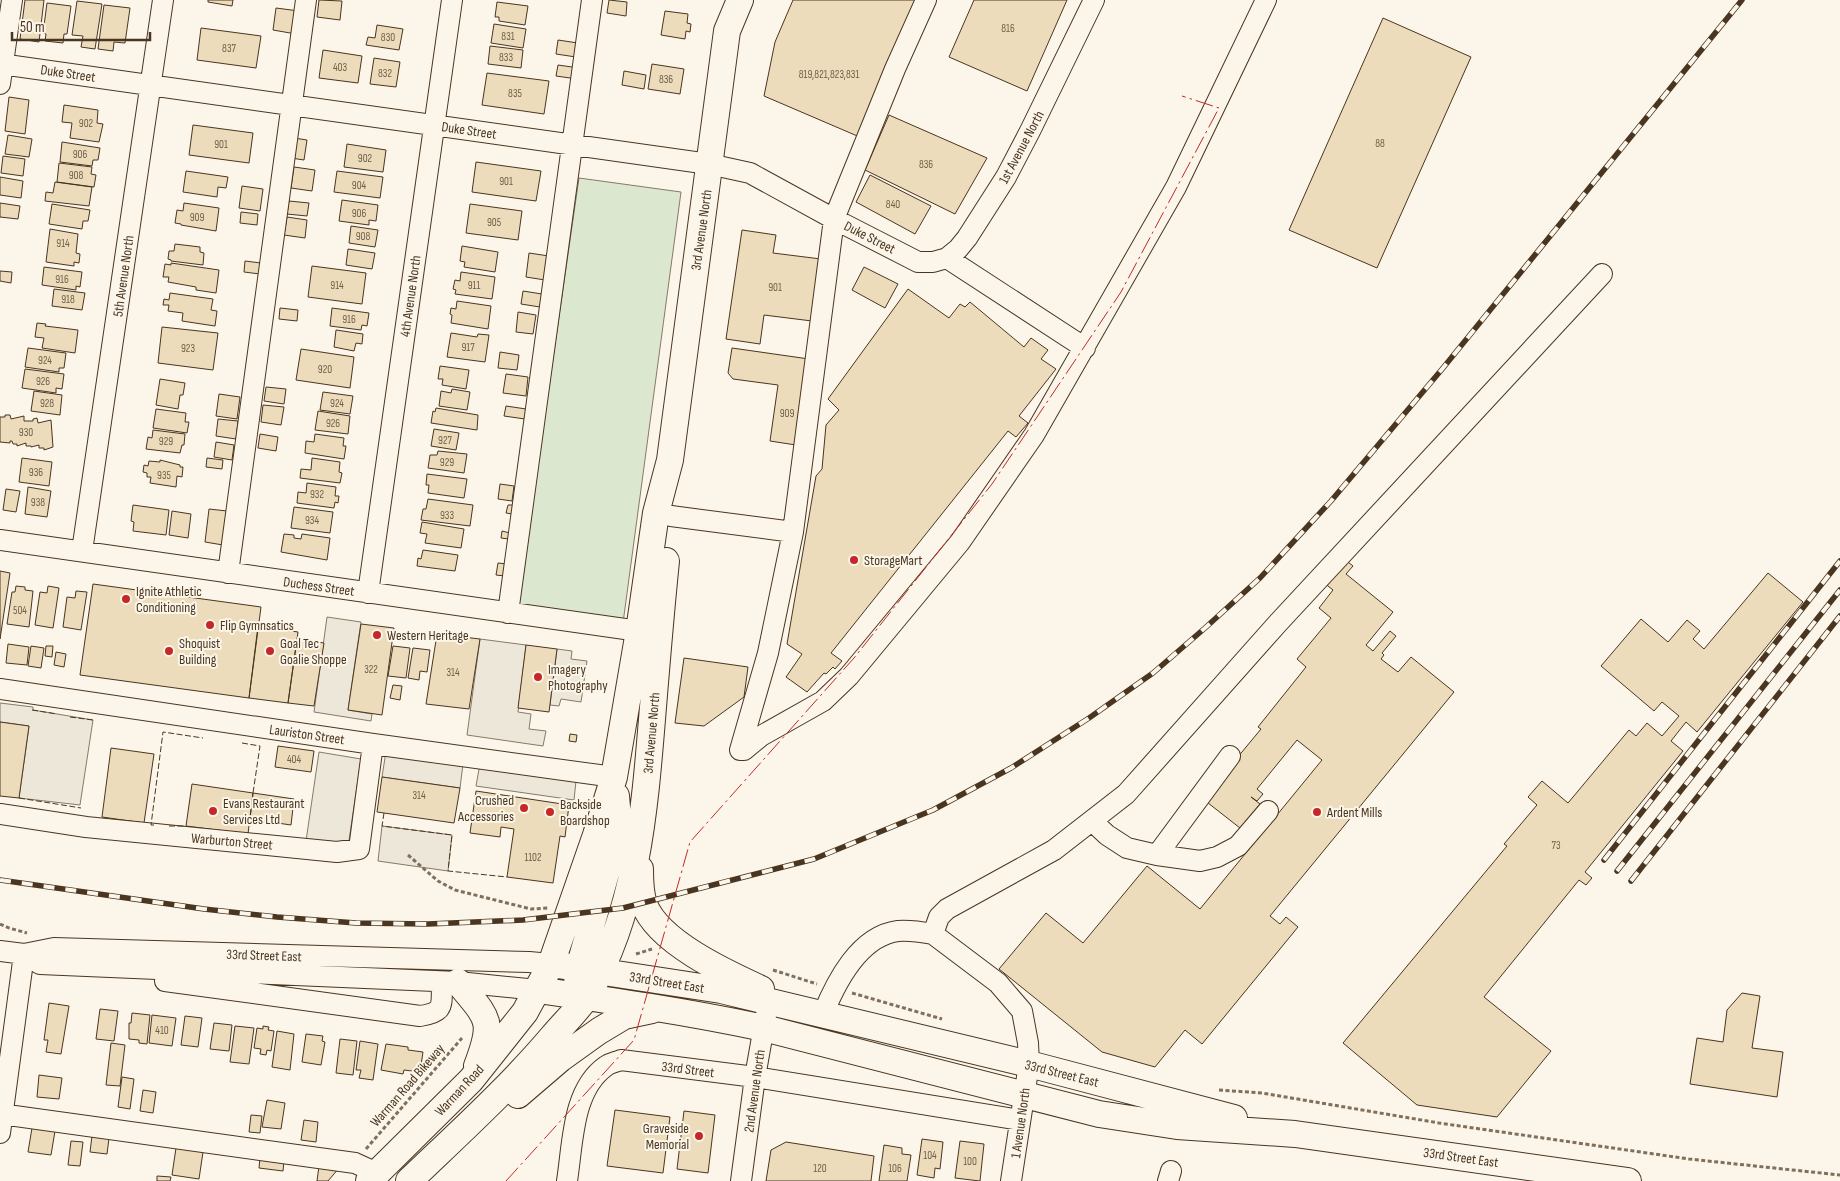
<svg xmlns="http://www.w3.org/2000/svg" width="1840" height="1181" font-family="'Sofia Sans Condensed',sans-serif">
	<style>
		.green { fill: #dce7d0; stroke: #887966 }
		.parking { fill: #ede7d9; stroke: #887966 }
		.building { fill: #ecdcbc; stroke: #4a3520 }
		.lines { fill: none; stroke-linecap: round; stroke-linejoin: round }
		.minor-casing { stroke: #4a3520; stroke-width: 22 }
		.major-casing { stroke: #4a3520; stroke-width: 28 }
		.path { stroke: #7f6f5c; stroke-width: 3; stroke-dasharray: 4 2.5; stroke-linecap: butt }
		.minor { stroke: #fbf6e9; stroke-width: 20 }
		.major { stroke: #fbf6e9; stroke-width: 26 }
		.rail-casing { stroke: #4a3520; stroke-width: 5.5 }
		.rail { stroke: #fbf6e9; stroke-width: 4; stroke-dasharray: 11; stroke-linecap: butt }
		.fence { stroke: #4a3520; stroke-width: 1; stroke-dasharray: 6 2.5; stroke-linecap: butt }
		.power { stroke: #c62828; stroke-width: 1; stroke-dasharray: 18 4 2.5 4; stroke-linecap: butt }
		.poi-dot { fill: #c62828; stroke: #fbf6e9; stroke-width: 2 }
		.labels { text-anchor: middle; stroke-width: 4; stroke-linejoin: round; paint-order: stroke }
		.number-label { font-size: 11px; fill: #725f47 }
		.street-label { font-size: 14px; fill: #4a3520; stroke: #fbf6e9 }
		.poi-label { font-size: 14px; fill: #4a3520; stroke: #fbf6e9; text-anchor: start }
	</style>
	<rect width="100%" height="100%" fill="#fbf6e9"/>
	<path class="green" d="M579,178L681,192L623,623L517,608Z"/>
	<path class="parking" d="M327,617L361,622L348,710L372,714L371,721L314,712Z
		M480,639L526,645L518,712L531,714L529,729L546,731L543,746L467,735Z
		M557,649L572,651L571,659L587,661L581,702L561,699L559,706L550,705Z
		M0,703L33,707V710L93,720L80,805L19,798L29,726L0,722Z
		M387,745L464,756L460,788L382,777Z
		M319,752L361,759L348,847L306,841Z
		M481,758L576,781L574,800L476,786Z
		M382,826L452,835L448,871L378,861Z"/>
	<path class="building" d="M25,0H44L39,42L20,39Z
		M208,0H233L232,6L208,2Z
		M319,0L342,1L340,20L317,17Z
		M609,0L627,2L626,16L607,13Z
		M793,0H921L862,138L764,96L775,42Z
		M974,0H1067L1027,91L949,57Z
		M77,1L102,4L95,49L81,47L83,36L72,35Z
		M497,2L528,6L525,25L499,21V17H495Z
		M47,3L71,6L67,34H64L63,43L45,41L46,34L43,33Z
		M104,5L130,8L125,43L114,42L113,51L98,49Z
		M276,8L299,11L296,34L273,30Z
		M665,11L688,14L687,23L691,24L690,32L686,31L685,39L661,35Z
		M1383,18L1471,57L1377,268L1289,230Z
		M494,24L526,29L523,48L491,43Z
		M377,25L403,29L399,50L366,45L368,37L375,38Z
		M201,28L261,36L256,68L197,60Z
		M558,40L578,43L576,57L556,54Z
		M490,46L523,50L521,68L488,64Z
		M323,50L362,56L358,83L319,78Z
		M374,58L400,62L396,87L370,84Z
		M652,64L684,69L680,94L648,89Z
		M558,65L579,68L577,79L556,76Z
		M624,71L646,75L644,89L622,85Z
		M487,73L549,81L544,114L482,105Z
		M9,97L29,100L25,134L5,131Z
		M64,105L98,110L97,123L103,124L99,142L70,138L72,123L62,122Z
		M889,115L987,158L955,214L865,170Z
		M193,125L253,133L249,163L189,155Z
		M8,135L32,139L29,157L5,154Z
		M294,138L307,140L304,160L291,158Z
		M62,142L100,148L98,160H93L92,166L60,162Z
		M347,144L386,150L383,172L344,167Z
		M3,156L25,159L23,176L1,173Z
		M476,162L541,171L536,201L472,192Z
		M59,163L92,167L91,174L96,175L94,187L57,182Z
		M294,167L315,170L312,191L291,188Z
		M186,171L228,177L226,188L218,187L217,197L183,192Z
		M337,171L383,177L380,198L334,192Z
		M870,175L931,206L915,234L856,202Z
		M0,177L23,181L21,198L0,195Z
		M55,182L92,187L89,206L45,201L46,192L53,193Z
		M242,186L263,189L260,211L239,208Z
		M342,200L378,205L376,221L369,220V225L339,221Z
		M289,201L309,203L307,216L287,214Z
		M0,203L20,206L18,219L0,217Z
		M184,203L219,208L216,231L181,225V224L175,223L177,210L183,211Z
		M52,204L90,210L88,221H83L82,229L49,224Z
		M470,204L522,211L518,240L466,233Z
		M241,212L258,214L257,225L240,223Z
		M287,217L307,220L305,238L284,235Z
		M351,226L378,230L375,247L349,243Z
		M50,229L78,234L76,253L80,254L79,263L74,262V266L46,262Z
		M742,230L776,235L773,253L821,259L812,321L764,315L760,344L726,339Z
		M175,244L200,247V252L204,253L203,265L171,261V260L168,259L169,251H174Z
		M462,246L498,252L495,272L464,267L465,262L460,261Z
		M348,249L375,253L372,269L346,265Z
		M529,253L549,256L545,280L526,277Z
		M245,261L261,263L260,274L244,272Z
		M171,263L219,270L216,293L196,290V287L168,282L169,277H163L165,264L171,265Z
		M312,266L366,273L362,304L308,297Z
		M44,267L82,272L80,287L76,286V290L42,285Z
		M864,267L898,284L885,308L852,290Z
		M0,271L12,272L11,283L0,281Z
		M461,272L495,277L492,299L455,294L456,290L453,289L455,280L460,281Z
		M54,289L85,293L82,310L52,306Z
		M908,289L949,318L960,304L965,307L970,302L1024,347L1031,338L1048,350L1041,359L1056,369L1019,416L1028,423L1016,437L1008,431L831,653L842,661L835,669L833,667L826,674L824,673L807,692L786,677L802,654L787,644L816,476L822,469L826,425L839,410L828,399Z
		M523,291L542,294L540,307L521,304Z
		M170,293L213,299L211,310L217,311L215,326L182,321L183,313L168,311L169,305H163L164,299L169,300Z
		M457,301L491,306L488,329L451,323L452,315L450,314L451,308L456,309Z
		M280,308L298,310L297,321L279,319Z
		M332,308L369,313L367,326L362,325L361,330L330,326Z
		M518,312L536,315L533,334L516,332Z
		M37,323L46,324L45,326L78,330L75,353L42,348L44,338L35,337Z
		M162,327L218,333L213,370L158,363Z
		M336,330L363,334L362,344L356,343L354,351L334,347Z
		M451,333L477,337L478,334L489,335L485,362L447,357Z
		M28,348L66,353L64,368H59V372L25,367Z
		M732,348L809,359L796,445L770,441L778,385L733,379L728,373Z
		M301,349L354,357L350,388L296,380Z
		M500,352L519,355L517,370L498,368Z
		M440,366L469,370L466,389L442,385L443,379H438Z
		M25,369L64,374L62,389L56,388V393L22,388Z
		M506,374L528,377L526,396L503,393Z
		M160,379L185,383L183,395H180L178,409L156,405Z
		M266,387L286,389L284,404L264,401Z
		M452,389L470,392L467,410L439,406L441,391L451,393Z
		M34,391L62,395L60,415L31,411Z
		M323,392L353,396L350,414L320,410Z
		M219,394L240,397L237,419L216,416Z
		M263,405L284,407L281,425L261,422Z
		M506,406L526,409L525,419L504,416Z
		M436,408L478,415L477,430L431,423L433,411L435,412Z
		M156,409L186,413L185,422H189L187,433L153,428Z
		M318,411L350,416L348,434L315,430Z
		M5,415H10L11,419L24,416V421H33V419L37,418L38,423L51,420L53,447L44,450V448H39V445L31,447V446H26V443L17,446V444H13L12,441H10V443L0,442V417H5Z
		M218,419L238,421L236,439L216,436Z
		M434,429L459,433L456,450L431,446Z
		M153,430L185,434L184,445H182L180,453L146,449L148,437L152,438Z
		M260,434L278,437L276,451L258,448Z
		M315,434L344,438L343,446H346L344,459L305,453L306,441L314,442Z
		M216,442L234,445L232,460L214,457Z
		M438,451L467,454L464,473L428,468L430,455H437Z
		M22,458L52,462L49,486L19,482Z
		M207,458L223,460L222,469L206,467Z
		M312,458L340,462L339,472L342,473L340,483L300,478L301,469L311,470Z
		M160,460L180,465V467H183L182,477L177,476L176,487L150,483L151,477H147V473L143,472L144,465L148,466L149,461L160,462Z
		M427,474L467,479L464,498L428,493L429,485H426Z
		M307,483L336,487L335,496H339L338,503L335,502L334,508L297,503L298,492L306,493Z
		M500,484L514,486L512,501L498,499Z
		M28,487L51,491L47,517L25,514Z
		M6,489L20,491L16,512L3,510Z
		M428,499L473,505L470,526L421,520L423,509H426Z
		M133,505L169,510L166,535L133,531L134,522L131,521Z
		M508,505H513L512,514L506,513Z
		M294,507L333,512L330,533L291,528Z
		M209,509L227,511L223,545L205,542Z
		M172,511L191,514L188,538L169,535Z
		M422,522L464,529L461,548L425,543L427,534L420,533Z
		M502,531L510,533L509,539L501,538Z
		M284,534L294,535V538L301,539L302,534L330,538L327,560L281,552Z
		M423,550L458,555L455,571L417,566L418,558L421,559Z
		M1343,558L1353,566L1346,574L1393,612L1366,645L1373,651L1390,631L1396,636L1382,653L1384,655L1381,659L1398,672L1411,657L1454,692L1270,916L1280,924L1286,917L1298,927L1202,1044L1185,1030L1155,1067L1102,1052L999,969L1046,913L1083,943L1147,866L1200,909L1322,760L1297,740L1257,789L1263,794L1257,801L1251,797L1260,804L1240,828L1203,799L1261,729L1258,727L1306,667L1297,659L1331,618L1319,608L1333,590L1323,582Z
		M498,563L507,564L505,576L496,575Z
		M0,571L10,573L0,639Z
		M1768,573L1803,602L1697,732L1686,722L1671,741L1683,751L1585,872L1592,878L1586,885L1579,880L1484,997L1551,1051L1497,1117L1417,1105L1343,1043L1507,846L1504,844L1537,805L1528,797L1542,781L1568,803L1629,730L1636,736L1647,723L1662,736L1679,716L1662,702L1654,711L1601,666L1641,619L1668,642L1687,620L1700,631L1693,639L1704,649Z
		M93,584L261,607L249,698L80,675Z
		M16,586L25,587V590L33,591L29,627L7,624L12,592H15Z
		M48,586L59,588L53,628L35,625L40,592L47,593Z
		M76,591L87,592L81,630L63,627L67,597L75,598Z
		M361,624L394,628L382,715L348,710Z
		M258,626L298,632L288,703L249,698Z
		M437,634L480,639L469,709L426,704Z
		M297,639L324,643L314,706L288,703Z
		M8,644L29,647L27,665L6,663Z
		M526,645L557,649L549,712L518,708Z
		M31,646L44,648L41,668L28,666Z
		M46,646H53L52,657L45,656Z
		M393,646L410,648L406,678L388,676Z
		M413,648L430,650L427,672L420,671L419,680L408,678Z
		M56,652L66,654L64,667L54,665Z
		M684,658L748,667L744,697L704,726L675,723Z
		M393,685L402,686L400,700L390,698Z
		M0,722L29,726L19,798L0,796Z
		M570,734L577,735L576,742L569,741Z
		M278,746L314,751L311,772L275,767Z
		M111,748L154,754L144,823L102,817Z
		M382,777L460,788L454,823L377,812Z
		M192,784L253,793L248,834L186,826Z
		M476,791L569,805L565,837L560,836L553,883L507,877L514,829L501,827L500,837L470,833Z
		M253,793L294,799L291,825L250,819Z
		M1742,993L1760,996L1752,1048L1783,1052L1777,1097L1690,1084L1697,1038L1723,1042L1727,1010Z
		M49,1003L69,1006L61,1054L46,1052L48,1040H44Z
		M100,1009L118,1011L114,1041L96,1039Z
		M132,1013L150,1015L147,1044L139,1043V1040L129,1039V1023H131Z
		M152,1015L176,1018L172,1046L149,1043Z
		M185,1016L202,1018L198,1047L181,1045Z
		M214,1023L232,1025L229,1051L210,1049Z
		M235,1026L254,1028L249,1064L230,1062Z
		M263,1026L269,1027L268,1030L274,1031L271,1051L267,1050L266,1055L260,1054L261,1049L254,1048L257,1028L263,1029Z
		M277,1031L294,1034L290,1070L272,1067Z
		M306,1034L323,1036L322,1041L325,1042L321,1065L302,1062Z
		M340,1039L357,1041L353,1075L336,1073Z
		M360,1041L378,1044L373,1080L359,1078L361,1070H356Z
		M111,1043L125,1045L120,1086L106,1085Z
		M386,1044L408,1047V1050L423,1052L420,1072L404,1070L403,1074L381,1070Z
		M39,1075L62,1078L59,1099L37,1097Z
		M122,1077L134,1079L130,1109L118,1107Z
		M143,1090L156,1092L153,1113L140,1111Z
		M267,1100L285,1103L281,1129L262,1127Z
		M615,1110L670,1117L663,1173L607,1166Z
		M684,1111L715,1115L708,1173L677,1169Z
		M251,1115L262,1116L260,1133L249,1132Z
		M304,1120L318,1122L316,1142L301,1140Z
		M32,1128L55,1131L51,1155L28,1152Z
		M92,1136L109,1138L107,1154L90,1152Z
		M922,1139L943,1142L940,1169L935,1168L934,1178L917,1175Z
		M71,1141L83,1142L80,1166L68,1165Z
		M960,1141L984,1144L980,1181L955,1178Z
		M786,1142L874,1156L871,1181H766L771,1150Z
		M884,1145L902,1148V1154L911,1155L907,1181H879Z
		M176,1148L203,1152L199,1179L172,1175Z
		M260,1158L284,1161L283,1171L259,1168Z
		M319,1166L339,1168L328,1181H317Z
		M157,1176L171,1177L170,1181H157Z"/>
	<g class="lines">
		<g class="minor-casing">
			<path id="minor" d="M0,64L709,164L750,173L834,219L918,262H933L947,258L958,249L967,238L1006,177L1030,131L1094,0
				M0,84L12,0
				M947,258L1085,348
				M671,516L793,532
				M0,540L639,631
				M82,551L163,0
				M228,573L306,0
				M368,593L452,0
				M508,613L592,0
				M0,689L373,744L614,777
				M740,750H744L761,736L823,701L849,676L960,542L1034,435L1176,187L1266,0
				M740,750L768,653L793,532L834,219L895,69L926,0
				M0,814L86,827L337,852L359,849L373,744
				M1092,821L1107,835L1127,848L1157,855L1200,861L1217,857L1238,846L1268,811
				M1157,855L1230,756
				M0,951L24,954L54,948L529,962L551,964
				M24,954L40,964L458,982L538,990
				M165,981L420,1016C446,1012 441,1005 442,982
				M823,1014C836,982 859,936 898,931C910,930 922,932 933,934
				M0,1114L355,1163L377,1173
				M0,1133L24,954
				M567,1181C573,1143 572,1090 606,1066C610,1063 616,1062 621,1060L755,1077L1020,1120
				M741,1181L755,1077L766,1015
				M1011,1181L1029,1064L1028,1043L1022,1011L998,983L933,934L939,917L947,909L1054,850L1126,794L1278,623L1602,274
				M1168,1181L1171,1171"/>
		</g>
		<g class="major-casing">
			<path id="major" d="M640,869C640,880 640,893 644,904C658,942 726,973 761,989
				M551,964L721,990L1029,1064L1234,1118
				M458,982C488,1019 495,1019 477,1066
				M578,984L577,976L579,968L616,838L618,819L616,796
				M538,990C614,1001 689,1012 764,1028L1099,1114L1177,1126L1295,1134L1628,1181
				M518,1095L560,1059L599,1031L624,1016L652,1010
				M369,1181L471,1080L525,1012L551,964L596,835L614,777L639,631L656,513L670,460L727,31L740,0
				M409,1181C458,1134 509,1088 553,1036C564,1023 578,1010 587,996C638,910 645,805 653,707C657,658 661,610 666,561"/>
		</g>
		<path class="path" d="M408,855L438,881L455,890L531,909L548,908
			M0,924L9,928L27,933
			M636,954L652,949
			M773,970L817,984
			M852,993L942,1019
			M1219,1090L1262,1093L1439,1123L1689,1159L1840,1175
			M366,1149L462,1038"/>
		<use href="#minor" class="minor"/>
		<use href="#major" class="major"/>
		<g class="rail-casing">
			<path id="rail" d="M1604,860L1840,561
				M1617,871L1840,590
				M0,880L204,909L277,917L356,923L428,924L523,920L623,908L814,859L933,810L1011,768L1089,718L1153,673L1205,628L1260,578L1331,501L1443,368L1742,0
				M1631,881L1840,616"/>
		</g>
		<use href="#rail" class="rail"/>
		<path class="fence" d="M32,710L57,714
			M70,717L93,720
			M242,743L260,746L253,793
			M19,798L81,808
			M384,813L382,826L452,835L448,871L507,877
			M154,825H151L163,732L203,738
			M169,826H186"/>
		<path class="power" d="M506,1181L634,1040L690,842L854,658L992,484L1121,292L1219,108L1182,96"/>
	</g>
	<g class="poi-dot">
		<circle cx="854" cy="560" r="5"/>
		<circle cx="126" cy="599" r="5"/>
		<circle cx="210" cy="625" r="5"/>
		<circle cx="377" cy="635" r="5"/>
		<circle cx="169" cy="651" r="5"/>
		<circle cx="270" cy="651" r="5"/>
		<circle cx="538" cy="677" r="5"/>
		<circle cx="524" cy="808" r="5"/>
		<circle cx="213" cy="811" r="5"/>
		<circle cx="550" cy="812" r="5"/>
		<circle cx="1317" cy="812" r="5"/>
		<circle cx="699" cy="1136" r="5"/>
	</g>
	<g class="labels">
		<g class="number-label">
			<text x="1008" y="32">816</text>
			<text x="508" y="40">831</text>
			<text x="388" y="41">830</text>
			<text x="229" y="52">837</text>
			<text x="506" y="61">833</text>
			<text x="340" y="71">403</text>
			<text x="385" y="77">832</text>
			<text x="829" y="78">819,821,823,831</text>
			<text x="666" y="83">836</text>
			<text x="515" y="97">835</text>
			<text x="86" y="127">902</text>
			<text x="1380" y="147">88</text>
			<text x="221" y="148">901</text>
			<text x="80" y="158">906</text>
			<text x="365" y="162">902</text>
			<text x="926" y="168">836</text>
			<text x="76" y="179">908</text>
			<text x="506" y="185">901</text>
			<text x="359" y="189">904</text>
			<text x="893" y="208">840</text>
			<text x="359" y="217">906</text>
			<text x="197" y="221">909</text>
			<text x="494" y="226">905</text>
			<text x="363" y="240">908</text>
			<text x="63" y="247">914</text>
			<text x="62" y="283">916</text>
			<text x="337" y="289">914</text>
			<text x="474" y="289">911</text>
			<text x="775" y="291">901</text>
			<text x="68" y="303">918</text>
			<text x="349" y="323">916</text>
			<text x="468" y="351">917</text>
			<text x="188" y="352">923</text>
			<text x="45" y="364">924</text>
			<text x="325" y="373">920</text>
			<text x="43" y="385">926</text>
			<text x="47" y="407">928</text>
			<text x="337" y="407">924</text>
			<text x="787" y="417">909</text>
			<text x="333" y="427">926</text>
			<text x="26" y="436">930</text>
			<text x="445" y="444">927</text>
			<text x="166" y="445">929</text>
			<text x="447" y="466">929</text>
			<text x="36" y="476">936</text>
			<text x="164" y="479">935</text>
			<text x="317" y="498">932</text>
			<text x="38" y="506">938</text>
			<text x="447" y="519">933</text>
			<text x="312" y="524">934</text>
			<text x="20" y="614">504</text>
			<text x="371" y="673">322</text>
			<text x="453" y="676">314</text>
			<text x="294" y="763">404</text>
			<text x="419" y="799">314</text>
			<text x="1556" y="849">73</text>
			<text x="533" y="861">1102</text>
			<text x="162" y="1034">410</text>
			<text x="930" y="1159">104</text>
			<text x="970" y="1165">100</text>
			<text x="820" y="1172">120</text>
			<text x="895" y="1172">106</text>
		</g>
		<g class="street-label">
			<text transform="translate(68 73) rotate(8)" y="5">Duke Street</text>
			<text transform="translate(469 130) rotate(8)" y="5">Duke Street</text>
			<text transform="translate(1021 147) rotate(-62)" y="5">1st Avenue North</text>
			<text transform="translate(701 230) rotate(-82)" y="5">3rd Avenue North</text>
			<text transform="translate(870 237) rotate(27)" y="5">Duke Street</text>
			<text transform="translate(123 276) rotate(-82)" y="5">5th Avenue North</text>
			<text transform="translate(410 296) rotate(-82)" y="5">4th Avenue North</text>
			<text transform="translate(319 586) rotate(8)" y="5">Duchess Street</text>
			<text transform="translate(651 733) rotate(-85)" y="5">3rd Avenue North</text>
			<text transform="translate(307 734) rotate(8)" y="5">Lauriston Street</text>
			<text transform="translate(232 841) rotate(5)" y="5">Warburton Street</text>
			<text transform="translate(264 955) rotate(2)" y="5">33rd Street East</text>
			<text transform="translate(667 982) rotate(9)" y="5">33rd Street East</text>
			<text transform="translate(688 1069) rotate(7)" y="5">33rd Street</text>
			<text transform="translate(1062 1073) rotate(14)" y="5">33rd Street East</text>
			<text transform="translate(407 1085) rotate(-49)" y="5">Warman Road Bikeway</text>
			<text transform="translate(459 1090) rotate(-47)" y="5">Warman Road</text>
			<text transform="translate(754 1091) rotate(-82)" y="5">2nd Avenue North</text>
			<text transform="translate(1020 1123) rotate(-82)" y="5">1 Avenue North</text>
			<text transform="translate(1461 1157) rotate(8)" y="5">33rd Street East</text>
		</g>
		<g class="poi-label">
			<text x="864" y="565">StorageMart</text>
			<text x="136" y="596">Ignite Athletic<tspan x="136" dy="16">Conditioning</tspan></text>
			<text x="220" y="630">Flip Gymnsatics</text>
			<text x="387" y="640">Western Heritage</text>
			<text x="179" y="648">Shoquist<tspan x="179" dy="16">Building</tspan></text>
			<text x="280" y="648">Goal Tec<tspan x="280" dy="16">Goalie Shoppe</tspan></text>
			<text x="548" y="674">Imagery<tspan x="548" dy="16">Photography</tspan></text>
			<text x="514" y="805" text-anchor="end">Crushed<tspan x="514" dy="16">Accessories</tspan></text>
			<text x="223" y="808">Evans Restaurant<tspan x="223" dy="16">Services Ltd</tspan></text>
			<text x="560" y="809">Backside<tspan x="560" dy="16">Boardshop</tspan></text>
			<text x="1327" y="817">Ardent Mills</text>
			<text x="689" y="1133" text-anchor="end">Graveside<tspan x="689" dy="16">Memorial</tspan></text>
		</g>
	</g>
	<path d="M12 32v8h138v-8" fill="none" stroke="#4a3520" stroke-width="2.5"/>
	<text x="20" y="32" font-size="15" fill="#4a3520" stroke="#fbf6e9" stroke-width="4" paint-order="stroke">50 m</text>
</svg>
